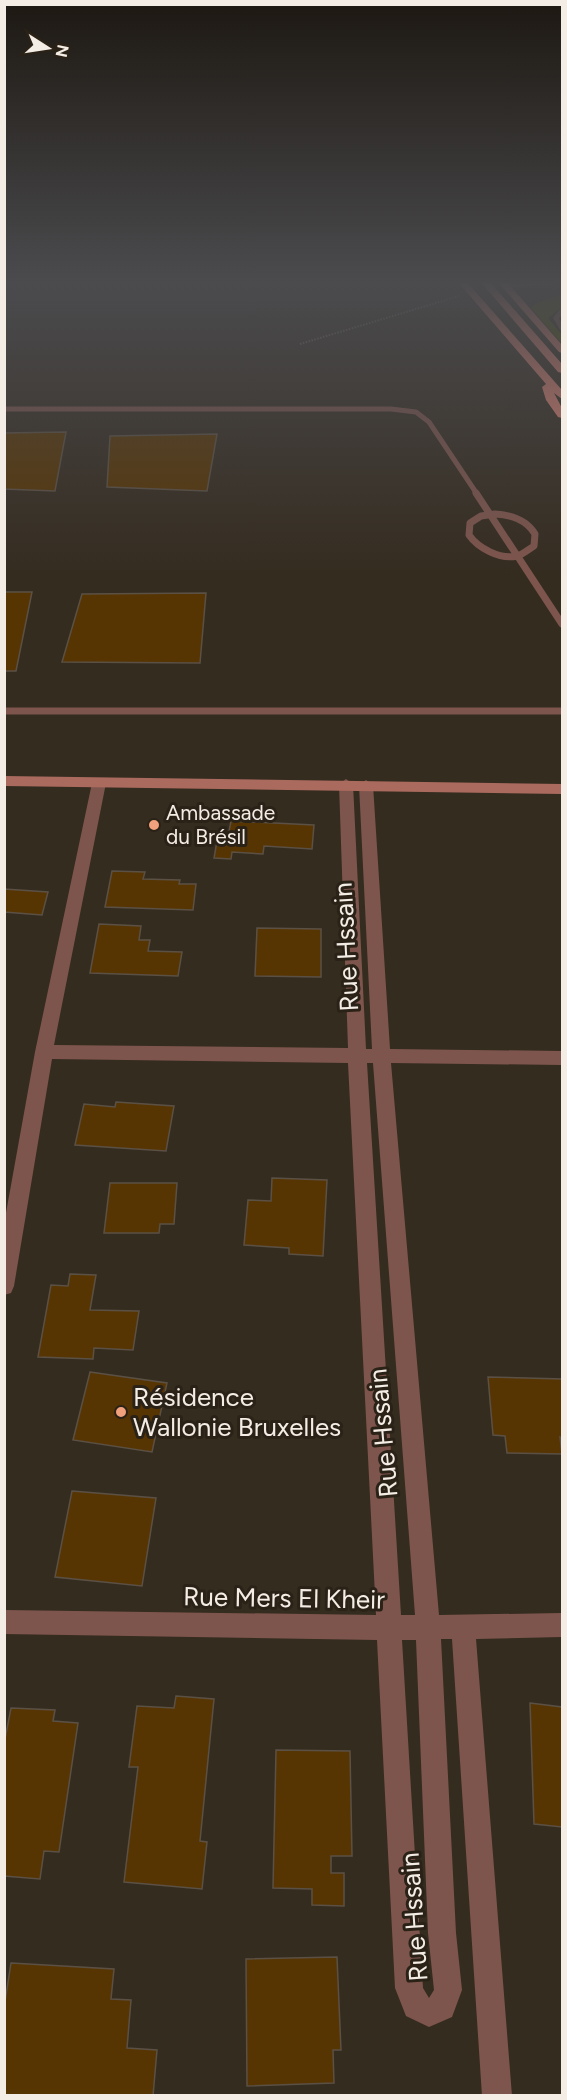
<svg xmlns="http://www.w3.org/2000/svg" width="567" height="2100" font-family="Figtree,sans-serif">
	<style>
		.green { fill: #4d5700 }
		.building { fill: #573503; stroke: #5b5044; stroke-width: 1.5 }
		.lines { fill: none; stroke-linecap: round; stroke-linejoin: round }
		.path { stroke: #7a7268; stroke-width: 2; stroke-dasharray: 1.5 1.5; stroke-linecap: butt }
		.lane-far1 { stroke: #7e554d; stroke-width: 5 }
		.lane { stroke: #7e554d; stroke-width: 7 }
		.street { fill: #7e554d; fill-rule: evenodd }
		.secondary { fill: #ab6a5e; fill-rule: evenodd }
		.highway { fill: #ec8776; fill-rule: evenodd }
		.poi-dot { fill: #f1a17b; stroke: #2b2217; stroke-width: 2 }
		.labels { text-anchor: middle; stroke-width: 6; stroke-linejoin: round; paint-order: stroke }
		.poi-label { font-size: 21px; fill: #f3ede6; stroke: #2b2217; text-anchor: start }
		.near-street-label { font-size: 26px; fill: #f3ede6; stroke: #2b2217 }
		.near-poi-label { font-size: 26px; fill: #f3ede6; stroke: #2b2217; text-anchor: start }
	</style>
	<rect width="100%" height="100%" fill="#352c20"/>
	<path class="green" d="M558,295L562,296V307L548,318L562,335V344L531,308L535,304Z"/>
	<path class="building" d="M66,432L55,491L4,489V433Z
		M217,434L207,491L107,487L110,436Z
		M4,592H32L16,671H4Z
		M206,593L200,663L62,662L82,594Z
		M231,821L314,825L312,849L264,846L263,854L232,852L231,859L214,858L217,841L227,842Z
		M112,871L145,872L143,879L180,880L179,884H196L193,910L105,907Z
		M4,889L48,892L42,915L4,912Z
		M99,924L141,926L139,940H150L148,951L182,952L178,976L90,973Z
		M257,928L321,929V977L255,976Z
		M116,1102L174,1106L166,1151L75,1145L84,1104L115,1107Z
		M272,1178L327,1180L323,1256L289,1254V1248L244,1245L248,1200L271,1201Z
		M110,1183H177L174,1224H160L159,1233H104Z
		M70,1274L96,1275L90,1310L139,1311L133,1350L94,1348L93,1359L38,1357L51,1285L68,1286Z
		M90,1372L167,1383L152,1452L73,1440Z
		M488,1377L562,1379V1438L560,1437L562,1454L507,1453L505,1436L493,1435Z
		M72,1491L156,1498L142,1586L55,1577Z
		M176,1696L214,1699L200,1841L207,1842L202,1889L124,1882L138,1767H129L137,1706L174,1708Z
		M530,1703L562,1707V1827L534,1824Z
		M11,1708L55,1710L53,1721L78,1723L59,1852L44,1851L40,1879L4,1876V1744Z
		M276,1750L350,1751L352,1856H331V1873H344V1906L312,1905V1889L273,1888Z
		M337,1957L341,2050H333L334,2083L247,2086L246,1959Z
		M11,1963L114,1969L111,1999L131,2000L127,2048L157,2050L153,2096H4V2008Z"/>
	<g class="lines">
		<path class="path" d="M300,344L459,296"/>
		<path class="lane-far1" d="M562,311L556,318L562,328
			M4,409H391L416,412L429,422L477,494"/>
		<path class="lane" d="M476,493L562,624
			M495,514C511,515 526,519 535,534L534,546C529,549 522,555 517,556C500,560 478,548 469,535L470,523L481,516Z
			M4,711H562"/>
		<path class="street" d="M516,281H561L557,284L504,288L499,285Z
			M99,778L106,783L54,1045L348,1048L339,784L346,779L353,784L366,1049H372L359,785L366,780L373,785L390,1049L562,1051V1065L391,1063L439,1615L562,1613V1637L476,1639L512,2096H482L452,1639H441L456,1933L462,1990L452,2017L429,2027L406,2016L395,1988L377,1640L4,1634V1610L376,1615L348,1063L52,1059L14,1286L11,1293L4,1295V1224L35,1052L92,783ZM367,1063H373L415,1615H401ZM402,1640H416L428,1933L434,1990L429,1998L423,1988Z"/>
		<path class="secondary" d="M4,776L562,784V794L4,786Z"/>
		<path class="highway" d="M457,281H466L562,390V399L554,393L562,408V418L558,417L546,400L542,387L546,384Z
			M480,281H489L562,364V373L558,372Z
			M497,281H506L562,345V353L559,352Z"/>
	</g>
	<linearGradient id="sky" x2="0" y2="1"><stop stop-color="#1d1812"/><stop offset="0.49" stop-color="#4b4b4e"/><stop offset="1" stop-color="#4b4b4e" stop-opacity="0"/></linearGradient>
	<rect width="567" height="575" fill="url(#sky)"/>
	<g class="poi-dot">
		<circle cx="154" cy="825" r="6"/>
		<circle cx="121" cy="1412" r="6"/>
	</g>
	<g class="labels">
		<g class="poi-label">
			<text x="166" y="820">Ambassade<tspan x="166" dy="24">du Brésil</tspan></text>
		</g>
		<g class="near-street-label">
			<text transform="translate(346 947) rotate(-93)" y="9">Rue Hssain</text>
			<text transform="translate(383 1433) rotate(-95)" y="9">Rue Hssain</text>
			<text transform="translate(284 1598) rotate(1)" y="9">Rue Mers El Kheir</text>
			<text transform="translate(414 1917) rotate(-94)" y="9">Rue Hssain</text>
		</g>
		<g class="near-poi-label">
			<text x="133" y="1406">Résidence<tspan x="133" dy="30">Wallonie Bruxelles</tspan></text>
		</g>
	</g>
	<rect width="567" height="2100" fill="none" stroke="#f3ede6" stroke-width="12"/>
	<g transform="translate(48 48) rotate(102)" stroke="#2b2217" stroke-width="4.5" paint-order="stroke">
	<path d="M0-4.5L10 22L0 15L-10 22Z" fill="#f3ede6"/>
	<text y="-9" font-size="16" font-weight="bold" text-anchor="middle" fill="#f3ede6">N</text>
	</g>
</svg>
